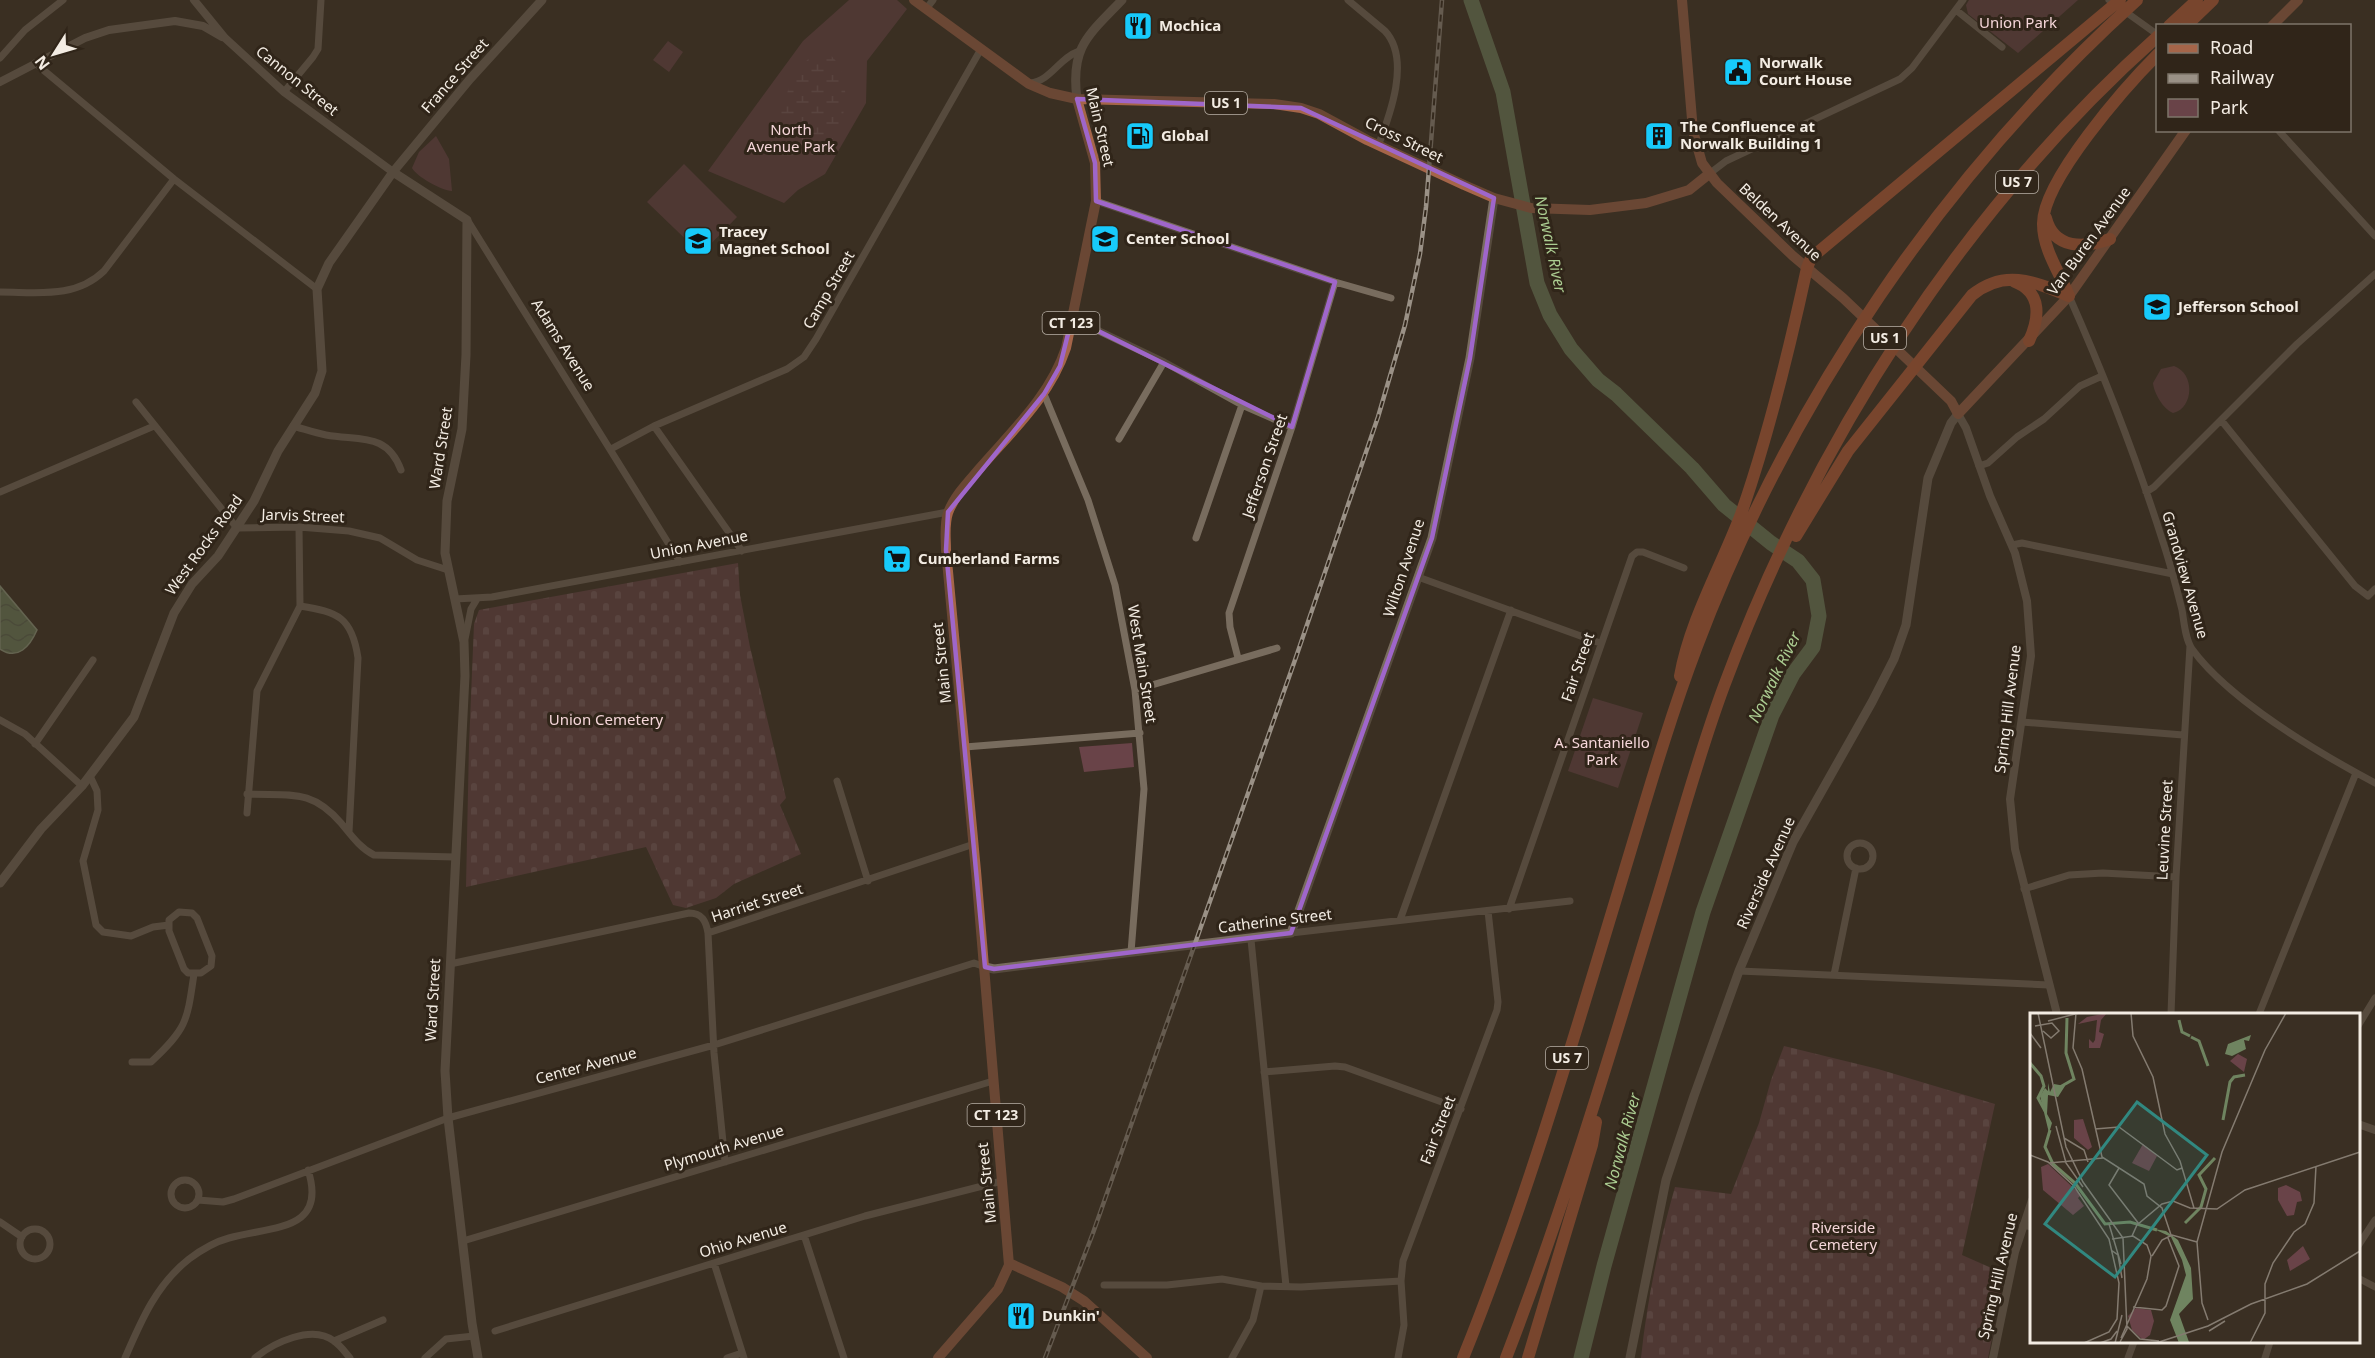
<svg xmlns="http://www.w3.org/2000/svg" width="2375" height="1358" font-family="'Noto Sans',sans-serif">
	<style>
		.green { fill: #694348 }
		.wetland { fill: url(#wetland-marsh) }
		.cemetery { fill: url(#cemetery-stones) }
		.water { fill: url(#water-waves); stroke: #97a387; stroke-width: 1.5 }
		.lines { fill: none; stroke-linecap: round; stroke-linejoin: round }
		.river { stroke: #6f8460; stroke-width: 15 }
		.minor { stroke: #786c5e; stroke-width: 7 }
		.tertiary { stroke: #786c5e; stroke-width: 8 }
		.secondary { stroke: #786c5e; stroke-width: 9 }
		.primary { stroke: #a56549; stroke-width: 10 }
		.motorway { stroke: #c3603b; stroke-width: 12 }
		.rail-casing { stroke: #9a9186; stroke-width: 4.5 }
		.rail { stroke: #302519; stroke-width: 2; stroke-dasharray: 7; stroke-linecap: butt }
		.marked { fill: none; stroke: #9f66ca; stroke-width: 4.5; stroke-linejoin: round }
		.labels { text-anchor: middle; stroke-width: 6; stroke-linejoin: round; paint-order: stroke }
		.shield { fill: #302519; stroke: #b8b0a6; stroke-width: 1.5 }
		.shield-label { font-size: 14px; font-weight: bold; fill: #f3ece3 }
		.park-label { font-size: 15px; fill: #f5d6d9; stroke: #302519 }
		.poi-label { font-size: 15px; font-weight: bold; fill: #f3ece3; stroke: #302519; text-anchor: start }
		.street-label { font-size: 15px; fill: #f3ece3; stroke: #302519 }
		.water-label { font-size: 16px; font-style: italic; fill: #abcc91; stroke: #302519 }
		.inset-river { fill: none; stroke: #6f8460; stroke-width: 3 }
		.inset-road { fill: none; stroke: #847b70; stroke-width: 1.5 }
		.view { fill: #318880; fill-opacity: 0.15; stroke: #318880; stroke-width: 3 }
		.inset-edge { fill: none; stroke: #f3ece3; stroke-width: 3 }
	</style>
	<defs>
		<pattern id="wetland-marsh" width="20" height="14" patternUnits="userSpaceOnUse" patternTransform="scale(1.5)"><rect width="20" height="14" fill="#694348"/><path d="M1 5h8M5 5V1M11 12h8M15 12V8" fill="none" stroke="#7f5e62"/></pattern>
		<pattern id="cemetery-stones" width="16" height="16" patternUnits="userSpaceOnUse" patternTransform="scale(1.5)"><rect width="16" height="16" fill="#694348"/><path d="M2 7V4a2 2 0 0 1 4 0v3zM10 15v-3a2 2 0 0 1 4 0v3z" fill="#7f5e62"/></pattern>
		<pattern id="water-waves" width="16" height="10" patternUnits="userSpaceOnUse" patternTransform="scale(1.5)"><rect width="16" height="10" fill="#6f8460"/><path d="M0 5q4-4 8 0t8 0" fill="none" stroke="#606c55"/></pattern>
	</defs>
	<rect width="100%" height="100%" fill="#3a2f23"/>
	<path class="green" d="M849,0H897L907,9L867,61L866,103L825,174L798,190L784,203L708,171L803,41Z
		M1969,0H2078L2018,53L1968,14L1966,5Z
		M668,41L683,52L669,72L653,60Z
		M436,136L449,159L452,191C442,191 416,176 412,168L419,152Z
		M684,164L737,217L701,254L647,202Z
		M2174,366C2196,374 2193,409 2173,413C2163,409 2154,393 2153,383L2161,369Z
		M1593,698L1643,713L1618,788L1568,771Z
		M1132,743L1134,767L1084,772L1079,747Z"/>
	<path class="wetland" d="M819,52C858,51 859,167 784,159L779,157L773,150C775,122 791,63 819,52Z"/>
	<path class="cemetery" d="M738,563L740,595L750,647L786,798L780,805L801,854L734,884L716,898L686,908L673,905L646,847L466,887L469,745L474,624L479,610Z
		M1784,1046L1878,1069L1995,1104L1962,1255L2005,1274L1988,1358H1641C1647,1300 1659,1243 1675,1187L1731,1194L1759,1123L1771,1080Z"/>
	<path class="water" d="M0,586L37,630C30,646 18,661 0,649Z"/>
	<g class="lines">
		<path class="river" d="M1471,0L1503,92L1537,283L1550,315L1571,349L1598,380L1616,394L1692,468L1724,505L1771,543L1798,561L1813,580L1819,616L1813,647L1793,674L1772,715L1703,912L1604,1266L1581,1358"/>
		<path class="minor" d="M1348,0L1385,31C1411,59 1390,115 1378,146
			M2109,0L2158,35
			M926,9L933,0
			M1956,10L2002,47
			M0,58L25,30L63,0
			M35,63L174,179L317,289
			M1030,83C1051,81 1059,58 1079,51
			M284,92L313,57L318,49L321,0
			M2278,130L2375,236
			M1709,174L1726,161L1900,79L1912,68L1963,0
			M1096,201L1335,282L1391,298
			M468,221L680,562
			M0,292C37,292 75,299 104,271L174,179
			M2069,296C2104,375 2136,457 2162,539C2170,562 2176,586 2182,610C2184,621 2185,639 2192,649C2229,700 2319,753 2375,783
			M1072,318L1164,362L1242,405L1292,427
			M1044,394L1088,500L1115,585L1135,690L1144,789L1131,952
			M136,402L237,528L299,527L349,531L380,538L417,560L448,570
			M2221,420L2355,586L2368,596L2375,589
			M293,426C304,429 315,433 326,435C359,441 387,432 401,470
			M654,426L742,551
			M1119,439L1164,362
			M611,449L654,426L787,369L804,357L816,339L981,49
			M1979,466L1988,463L2017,437L2044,419L2080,386L2102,376
			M0,492L154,426
			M2146,492L2154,487L2297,344L2375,274
			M1196,538L1242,405
			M2012,545L2022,543L2173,574
			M1418,577L1600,643
			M455,599L492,597L948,512
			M300,606C338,612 352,617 358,658L349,832
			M465,639L471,609L477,599
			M1238,658L1230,627L1229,613L1292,427L1335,282
			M1135,690L1277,648
			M0,720L25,734L82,786
			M2022,722L2183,735
			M35,744L93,660
			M965,747L1140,733
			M90,776L97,791L98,810L83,861L96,925L103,932L131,936L153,927L169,925
			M837,781L868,881
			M247,794C290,796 311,788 341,823C351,835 360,848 374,855L455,857
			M247,813L257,691L300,606L299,527
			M1847 856a13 13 0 1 1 26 0a13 13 0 1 1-26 0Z
			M2024,889L2069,875L2103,873L2176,877
			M1509,909L1632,556L1637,552H1643L1684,568
			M179,912L192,913L197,918L212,956L211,966L201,973H188L184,969L169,931V920Z
			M1400,920L1511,610
			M708,933L974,844
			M1291,933L1570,901
			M1251,940L1286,1286
			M450,964L689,913C702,913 706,921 708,933L714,1053L725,1162
			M1739,971L2049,985
			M1834,975L1856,868
			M2171,1014L2176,877L2190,646
			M2259,1014L2356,773
			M2358,1026L2375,998
			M132,1062H151C187,1028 187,1022 194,974
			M1264,1072L1335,1066L1345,1067L1461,1109
			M171 1194a14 14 0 1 1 28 0a14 14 0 1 1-28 0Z
			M198,1200L223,1202L234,1199L448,1118L714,1045L974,963L985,967
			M0,1222L22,1237
			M2023,1225L2032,1227
			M20 1244a15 15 0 1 1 30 0a15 15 0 1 1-30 0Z
			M804,1235L844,1358
			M463,1241L993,1081
			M2358,1246L2375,1220
			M714,1263L744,1358
			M2358,1278L2375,1287
			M1104,1285H1167L1222,1279L1261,1286L1301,1287L1401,1281
			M495,1331L865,1216L1002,1181
			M334,1341L383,1320
			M125,1358C141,1321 156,1285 189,1259C201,1250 214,1242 229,1238C271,1226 328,1232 308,1170
			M255,1358C273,1343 312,1324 334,1341C340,1345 345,1352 350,1358
			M425,1358L446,1339L474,1336
			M727,1358L742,1353
			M1232,1358L1253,1320L1261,1286
			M1398,1358L1404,1325L1401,1281L1403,1261L1497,1010L1498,1002L1488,911
			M2128,1358L2134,1342
			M2265,1358L2270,1342"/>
		<path class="tertiary" d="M194,0L225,38L284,92L393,172
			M0,82L85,38L109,30L175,21L203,26L222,37
			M1958,414L1966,428L1990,496L2015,553L2027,601L2031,656L2010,799L2015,849L2057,1014
			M2358,1124L2375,1130
			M1993,1358L2015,1252L2032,1200"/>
		<path class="secondary" d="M1077,99C1070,46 1089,35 1122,0
			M393,172L467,220L466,355L462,429L447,501L445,553L464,642L465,676L445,1071L448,1118L472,1323L478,1358
			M0,883L41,829L82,786L134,717L174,613L192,584L218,556L254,501L278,451L315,393L322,371L317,289L329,263L393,172L470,79L542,0
			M985,967L994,969L1291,933L1432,538L1470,358L1494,198
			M1630,1358L1666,1180L1694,1096L1739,971L1793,842L1872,702L1894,659L1906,625L1928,478L1951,423L1958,414"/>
		<path class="primary" d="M914,0L1029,84L1050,93L1077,99L1274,104L1301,108L1319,114L1367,140L1464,185L1494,198L1531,208L1590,210L1646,203L1689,190L1709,174
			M1682,0L1693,131L1702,163L1717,183L1793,256L1843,298L1951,401L1958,414L2069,296L2186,130
			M2272,26L2298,0
			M1009,1263L1062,1287L1084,1301L1147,1358
			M938,1358L998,1289L1009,1265L976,871L946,550C946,538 944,525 948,513C954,496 969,481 980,468C1013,430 1050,396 1066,348L1096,201L1095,163L1077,99"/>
		<path class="motorway" d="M2169,26L2197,0
			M2186,26L2213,0
			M2046,218C2054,250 2085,248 2110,239
			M2015,282C2043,293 2039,319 2029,341
			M2069,296C2060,273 2043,250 2043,224C2042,181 2127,85 2158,54
			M1796,536L1848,451L1972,295C2005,268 2035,282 2069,296
			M1680,676C1690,620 1721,567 1741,514C1769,434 1789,351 1807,268L1811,258L2120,0
			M1463,1358C1525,1205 1571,1047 1619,889C1644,807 1667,725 1697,646C1790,401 1943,175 2137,0
			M1506,1358C1562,1213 1607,1065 1652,916C1676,839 1696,761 1724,686C1815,441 1962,211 2158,36
			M1528,1358L1592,1145L1596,1122"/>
		<g class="rail-casing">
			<path id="rail" d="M1045,1358L1093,1233L1295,660L1378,417L1405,325L1420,254L1426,207L1442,0"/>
		</g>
		<use href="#rail" class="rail"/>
	</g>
	<path d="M0 0H2375V1358H0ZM1077,99L1301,108L1494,198L1470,358L1432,538L1291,933L994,969L985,967L946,550L948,512L1044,394L1060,366L1072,318L1292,427L1335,282L1096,201L1095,163Z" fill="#3a2f23" fill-opacity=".55" fill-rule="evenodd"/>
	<path class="marked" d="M1077,99L1301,108L1494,198L1470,358L1432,538L1291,933L994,969L985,967L946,550L948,512L1044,394L1060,366L1072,318L1292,427L1335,282L1096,201L1095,163Z"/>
	<defs>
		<g id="restaurant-square" transform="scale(1.5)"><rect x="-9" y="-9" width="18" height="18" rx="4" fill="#17cafb" stroke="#302519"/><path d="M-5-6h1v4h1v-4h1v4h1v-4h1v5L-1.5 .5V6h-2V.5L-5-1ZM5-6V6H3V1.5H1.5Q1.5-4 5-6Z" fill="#111"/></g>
		<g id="civic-square" transform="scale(1.5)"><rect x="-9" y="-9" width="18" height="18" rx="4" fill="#17cafb" stroke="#302519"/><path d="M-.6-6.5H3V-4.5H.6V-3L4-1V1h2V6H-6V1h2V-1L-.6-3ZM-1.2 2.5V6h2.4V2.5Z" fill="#111"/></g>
		<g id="fuel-square" transform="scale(1.5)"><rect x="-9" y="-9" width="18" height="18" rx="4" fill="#17cafb" stroke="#302519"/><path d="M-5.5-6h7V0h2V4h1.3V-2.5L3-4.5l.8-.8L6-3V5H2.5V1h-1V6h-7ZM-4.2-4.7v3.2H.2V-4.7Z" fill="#111"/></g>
		<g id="building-square" transform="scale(1.5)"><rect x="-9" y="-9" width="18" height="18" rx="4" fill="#17cafb" stroke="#302519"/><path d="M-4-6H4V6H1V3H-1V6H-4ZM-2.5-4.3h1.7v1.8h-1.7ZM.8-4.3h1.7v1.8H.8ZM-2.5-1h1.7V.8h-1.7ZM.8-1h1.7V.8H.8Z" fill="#111"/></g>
		<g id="school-square" transform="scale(1.5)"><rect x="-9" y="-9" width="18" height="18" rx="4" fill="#17cafb" stroke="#302519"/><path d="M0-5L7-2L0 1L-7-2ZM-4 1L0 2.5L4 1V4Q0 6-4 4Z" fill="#111"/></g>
		<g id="supermarket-square" transform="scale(1.5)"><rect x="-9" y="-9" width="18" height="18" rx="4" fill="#17cafb" stroke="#302519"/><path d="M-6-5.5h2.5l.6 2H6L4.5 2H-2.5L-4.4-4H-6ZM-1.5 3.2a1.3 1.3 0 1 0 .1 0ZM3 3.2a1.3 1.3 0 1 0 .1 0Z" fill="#111"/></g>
	</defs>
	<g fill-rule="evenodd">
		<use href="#restaurant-square" x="1138" y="26"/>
		<use href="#civic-square" x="1738" y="72"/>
		<use href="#fuel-square" x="1140" y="136"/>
		<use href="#building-square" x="1659" y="136"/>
		<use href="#school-square" x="1105" y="239"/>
		<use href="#school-square" x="698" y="241"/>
		<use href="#school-square" x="2157" y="307"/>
		<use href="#supermarket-square" x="897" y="559"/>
		<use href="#restaurant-square" x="1021" y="1316"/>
	</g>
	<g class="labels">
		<g class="shield">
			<rect x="1205" y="92" width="42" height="22" rx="4.5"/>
			<rect x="1996" y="171" width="42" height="22" rx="4.5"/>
			<rect x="1042.5" y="312" width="57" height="22" rx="4.5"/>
			<rect x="1864" y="327" width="42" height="22" rx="4.5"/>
			<rect x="1546" y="1047" width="42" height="22" rx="4.5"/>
			<rect x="967.5" y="1104" width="57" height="22" rx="4.5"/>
		</g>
		<g class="shield-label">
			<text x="1226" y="108">US 1</text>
			<text x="2017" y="187">US 7</text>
			<text x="1071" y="328">CT 123</text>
			<text x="1885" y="343">US 1</text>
			<text x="1567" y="1063">US 7</text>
			<text x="996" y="1120">CT 123</text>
		</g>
		<g class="park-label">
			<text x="2018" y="28">Union Park</text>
			<text x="791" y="135">North<tspan x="791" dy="17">Avenue Park</tspan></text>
			<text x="606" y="725">Union Cemetery</text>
			<text x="1602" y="748">A. Santaniello<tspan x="1602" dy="17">Park</tspan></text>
			<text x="1843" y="1233">Riverside<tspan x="1843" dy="17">Cemetery</tspan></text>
		</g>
		<g class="poi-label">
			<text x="1159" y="31">Mochica</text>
			<text x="1759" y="68">Norwalk<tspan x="1759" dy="17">Court House</tspan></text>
			<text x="1680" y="132">The Confluence at<tspan x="1680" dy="17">Norwalk Building 1</tspan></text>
			<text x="1161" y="141">Global</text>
			<text x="719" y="237">Tracey<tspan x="719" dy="17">Magnet School</tspan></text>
			<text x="1126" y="244">Center School</text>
			<text x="2178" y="312">Jefferson School</text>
			<text x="918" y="564">Cumberland Farms</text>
			<text x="1042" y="1321">Dunkin'</text>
		</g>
		<g class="street-label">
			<text transform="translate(455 76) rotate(-49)" y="5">France Street</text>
			<text transform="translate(297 81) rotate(39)" y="5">Cannon Street</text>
			<text transform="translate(1100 127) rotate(77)" y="5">Main Street</text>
			<text transform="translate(1404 140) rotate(26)" y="5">Cross Street</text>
			<text transform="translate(1780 222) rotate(43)" y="5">Belden Avenue</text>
			<text transform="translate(2089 241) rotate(-54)" y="5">Van Buren Avenue</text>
			<text transform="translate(829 290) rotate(-60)" y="5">Camp Street</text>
			<text transform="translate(563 345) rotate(58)" y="5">Adams Avenue</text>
			<text transform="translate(441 448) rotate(-81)" y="5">Ward Street</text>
			<text transform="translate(1265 466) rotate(-71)" y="5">Jefferson Street</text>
			<text transform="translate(303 516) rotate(2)" y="5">Jarvis Street</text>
			<text transform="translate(204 545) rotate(-54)" y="5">West Rocks Road</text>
			<text transform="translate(699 545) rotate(-11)" y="5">Union Avenue</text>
			<text transform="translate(1404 568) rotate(-72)" y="5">Wilton Avenue</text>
			<text transform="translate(2185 575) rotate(74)" y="5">Grandview Avenue</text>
			<text transform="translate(942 663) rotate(-96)" y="5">Main Street</text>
			<text transform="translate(1142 664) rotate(81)" y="5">West Main Street</text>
			<text transform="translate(1578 667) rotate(-71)" y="5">Fair Street</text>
			<text transform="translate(2008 709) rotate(-83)" y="5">Spring Hill Avenue</text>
			<text transform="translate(2165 830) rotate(-87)" y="5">Leuvine Street</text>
			<text transform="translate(1766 873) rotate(-66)" y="5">Riverside Avenue</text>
			<text transform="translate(757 903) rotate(-18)" y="5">Harriet Street</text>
			<text transform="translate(1275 921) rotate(-7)" y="5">Catherine Street</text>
			<text transform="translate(433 1000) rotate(-87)" y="5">Ward Street</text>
			<text transform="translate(586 1066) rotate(-15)" y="5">Center Avenue</text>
			<text transform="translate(1438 1130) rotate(-69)" y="5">Fair Street</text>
			<text transform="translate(724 1148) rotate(-17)" y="5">Plymouth Avenue</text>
			<text transform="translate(987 1183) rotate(-96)" y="5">Main Street</text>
			<text transform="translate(743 1240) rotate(-17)" y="5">Ohio Avenue</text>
			<text transform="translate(1998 1276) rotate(-77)" y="5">Spring Hill Avenue</text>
		</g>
		<g class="water-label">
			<text transform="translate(1551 244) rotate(78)" y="6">Norwalk River</text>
			<text transform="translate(1774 677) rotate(-64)" y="6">Norwalk River</text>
			<text transform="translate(1622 1141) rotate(-75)" y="6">Norwalk River</text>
		</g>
	</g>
	<g transform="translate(2030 1013)">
		<rect width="330" height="330" fill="#3a2f23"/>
		<path d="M208,41L217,46L214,59L200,48ZM256,172L270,179L272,188L267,189L264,202L257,203L248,187V175ZM273,233L280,246L260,258L257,247ZM106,295L121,297L124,308L120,322L113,327L102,317L98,303Z" fill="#694348"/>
		<path d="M77,0L71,7L69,19L74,21L70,35H59V26L63,30L65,27L67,7L48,11L57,4Z" fill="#694348"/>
		<path d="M53,106L62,134L58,137L44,125V107ZM113,131L127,143L119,158L102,150ZM18,151L51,182L48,185L54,193L43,202L13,177L11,154Z" fill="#694348"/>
		<path d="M221,22L219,28L214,27L216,36L202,43L195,41L198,31ZM18,70L20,79L24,71L35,73L28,84L18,82L17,101L22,110L19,120L10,83L15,75L18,78ZM124,216L136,218L148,227L161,255L163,286L149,301L159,329L149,330L140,307L156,262L152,247L141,224Z" fill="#6f8460"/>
		<path class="inset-river" d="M149,7L152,19L160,23M161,24L169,28L178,53M0,50L11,63L14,73L8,85L15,98M30,74L44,66L36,40L37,5M193,107L200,69L204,64L215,62M20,117L15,134L23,151L45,170L75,211L100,209L127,217M155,210L171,194L176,176L169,162L185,145"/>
		<path class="inset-road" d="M8,0L36,134L53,169L93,225L97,316L90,329M46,0L43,35L52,56L72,144L114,171L117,183L132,195L141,222M101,0L103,23L123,64L135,121L150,148L164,195M18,8L49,0M5,13L22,10L29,18L21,25L13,18M0,20L11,35M26,113L36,150L53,174M65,116L89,114L147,157L152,155M34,125L54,137L58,149M0,142L18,149L44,173L79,226L89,270L87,306L79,319L54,330M19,150L73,145M89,155L79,172L109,211M79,211L91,251M102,223L107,212L132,191L143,188L160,195L187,196L215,177L330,139M82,226L103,223L117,232L121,243L117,266L91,325M81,237L88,242L92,265M122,243L132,227L142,222L167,229M103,294L132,297L136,293L149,253L138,225M178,307L172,290L167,229L192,139L235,37L256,0M97,313L110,326L129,328M179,318L195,308M70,330L81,326L87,318M85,330L92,302M126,330L178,313L221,291L277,271L330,238M220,330L235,300V271L243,250L264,219L275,211L284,190L286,153"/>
		<path class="view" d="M107,89L177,142L85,264L15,211Z"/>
		<rect width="330" height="330" class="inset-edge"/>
	</g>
	<rect x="2156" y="24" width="195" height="108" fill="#302519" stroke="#7e756a" stroke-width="1.5"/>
	<rect x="2168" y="44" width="30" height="9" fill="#a56549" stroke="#7e756a" stroke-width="1.5"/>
	<text x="2210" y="54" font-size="18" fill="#f3ece3">Road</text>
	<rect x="2168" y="74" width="30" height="9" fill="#9a9186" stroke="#7e756a" stroke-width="1.5"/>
	<text x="2210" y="84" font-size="18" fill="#f3ece3">Railway</text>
	<rect x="2168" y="99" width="30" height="18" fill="#694348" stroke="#7e756a" stroke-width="1.5"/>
	<text x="2210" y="114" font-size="18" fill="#f3ece3">Park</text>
	<g transform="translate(54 54) rotate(233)" stroke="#302519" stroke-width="4.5" paint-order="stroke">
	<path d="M0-4.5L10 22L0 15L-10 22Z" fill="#f3ece3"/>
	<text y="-9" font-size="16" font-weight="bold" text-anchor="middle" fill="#f3ece3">N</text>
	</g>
</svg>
